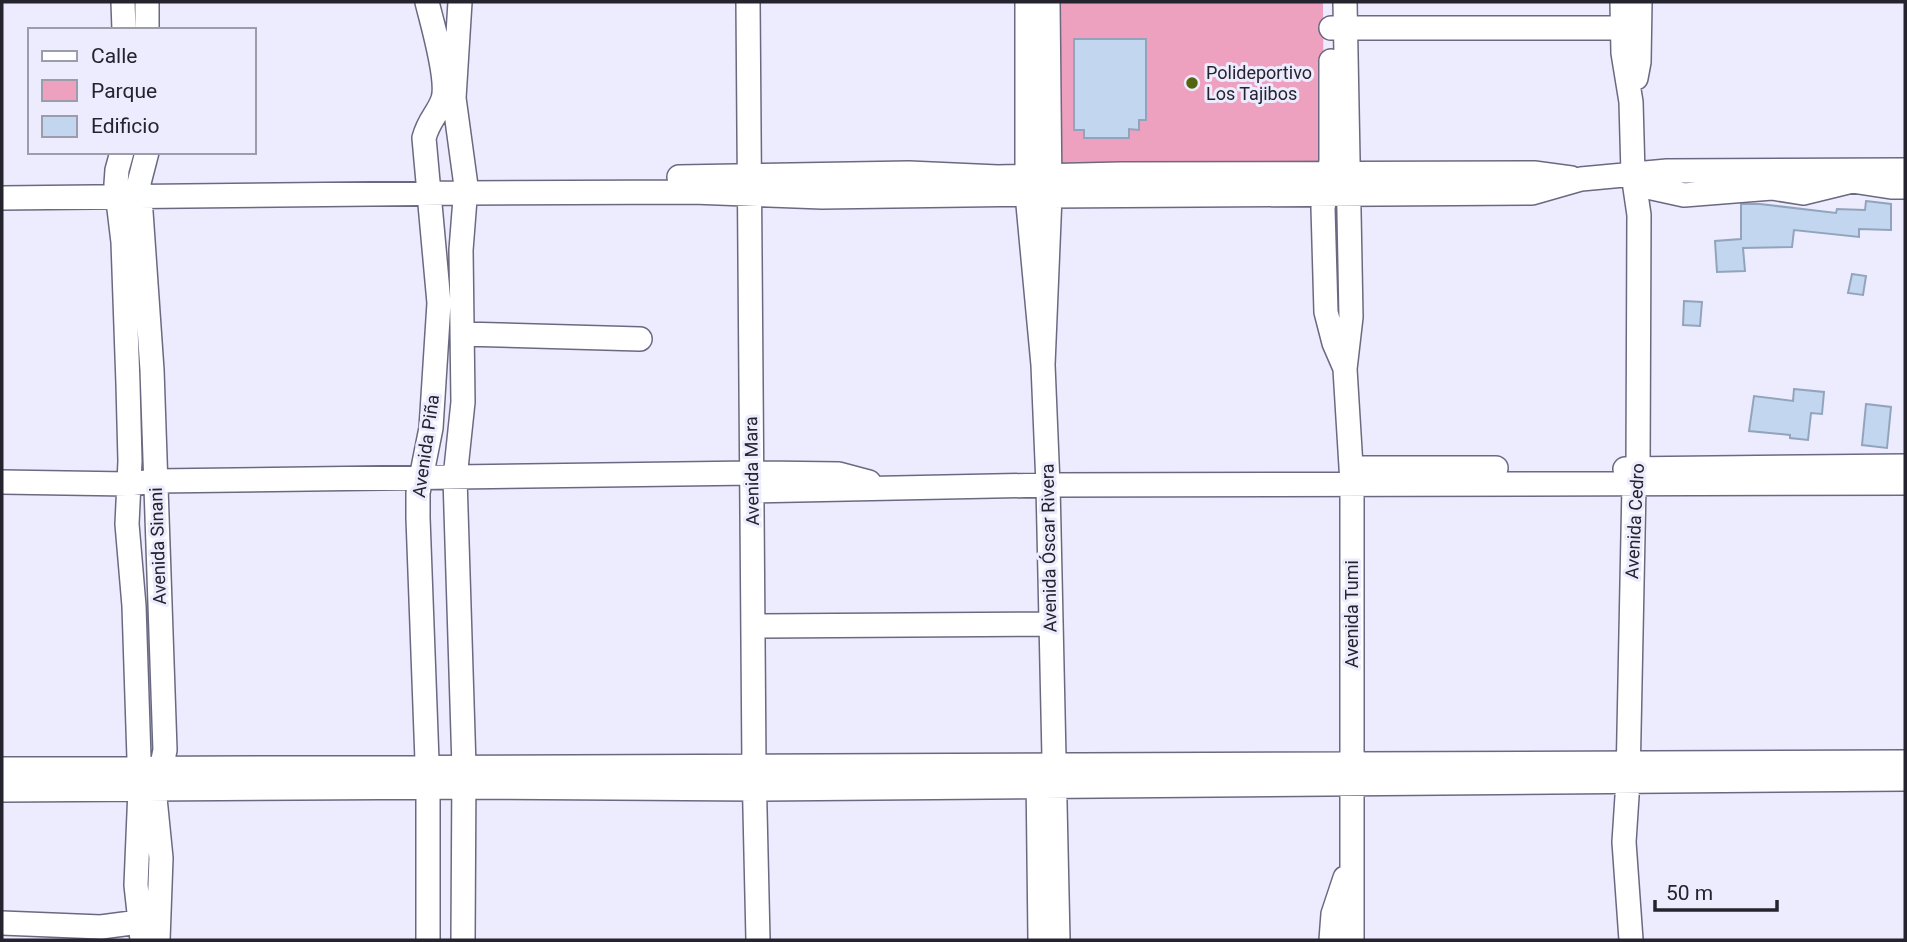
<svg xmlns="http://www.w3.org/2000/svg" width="1907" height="942" font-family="Roboto,sans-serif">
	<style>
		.green { fill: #eea0bf }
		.building { fill: #c3d6ef; stroke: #92a4bb; stroke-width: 2 }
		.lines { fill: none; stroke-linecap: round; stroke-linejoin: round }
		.minor-casing { stroke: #6a6982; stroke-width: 26 }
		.minor { stroke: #fff; stroke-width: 23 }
		.poi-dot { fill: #55650d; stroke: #edecfe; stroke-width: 2.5 }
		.labels { text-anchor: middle; stroke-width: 6; stroke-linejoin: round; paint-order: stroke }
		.poi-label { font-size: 18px; fill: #24232e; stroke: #edecfe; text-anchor: start }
		.street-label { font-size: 18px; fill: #24232e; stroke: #edecfe }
	</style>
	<rect width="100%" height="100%" fill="#edecfe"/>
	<path class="green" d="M1060,2H1323L1324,164L1060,165Z"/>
	<path class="building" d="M1074,39H1146V120H1139V130L1129,129V138H1084V130H1074Z
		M1866,201L1891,204V230L1859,229V237L1794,230L1792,247L1743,248L1745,271L1717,272L1715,241L1741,239V204H1760L1836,213L1837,209L1865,210Z
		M1852,274L1866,276L1863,295L1848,293Z
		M1684,301L1702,302L1700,326L1683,325Z
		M1794,389L1824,392L1822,414L1811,413L1808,440L1790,438V435L1749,431L1754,396L1793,401Z
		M1866,404L1891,407L1887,448L1862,445Z"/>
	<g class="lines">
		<g class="minor-casing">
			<path id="minor" d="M123,2L124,30
				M147,2V30
				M427,2C432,23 449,79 443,99C438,114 429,119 424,138L439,303L431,428L418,493V518L428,788V940
				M460,2L454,98L466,186L461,250L463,402L455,478L464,767L463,940
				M748,2L754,767L758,940
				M1027,2V194L1043,365L1050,196L1048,2
				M1345,2L1351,317L1345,369L1352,483V940
				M1622,2L1623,53L1631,102L1633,174L1639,215L1638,469L1634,485L1628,781L1624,842L1631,940
				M1331,28H1621L1639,25
				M1331,61V161L1323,208L1326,312L1334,343L1344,366
				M1636,78L1639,62L1640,2
				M122,152L117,170L116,184L123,242L128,384L130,461L127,524L134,606L140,789L136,885L142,940
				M147,152L139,183L152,370L165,750L155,798L161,858L158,940
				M1633,174L1643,186L1684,195L1772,188L1803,193L1852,181L1891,187H1905
				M679,177L909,173L998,177L1121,174L1534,173L1571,178
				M2,198L465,193L693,192L822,197L1027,194L1050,196L1532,193L1581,179L1667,171L1905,170
				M462,334L640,339
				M1043,365L1048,485L1058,940
				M1352,468H1496
				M1625,469L1905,466
				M2,482L128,484L156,481L753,473L839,474L869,482
				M753,491L1048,485L1905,483
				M753,626L1051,624
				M2,769L1905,762
				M1038,772L1040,940
				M2,790L464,787L755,789L1905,779
				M2,923L101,927L139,922
				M1331,940L1333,914L1345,878"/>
		</g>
		<use href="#minor" class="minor"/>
	</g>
	<circle class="poi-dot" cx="1192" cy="83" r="7"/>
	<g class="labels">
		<g class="poi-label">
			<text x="1206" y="79">Polideportivo<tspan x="1206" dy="21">Los Tajibos</tspan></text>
		</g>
		<g class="street-label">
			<text transform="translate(426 446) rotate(-82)" y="6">Avenida Piña</text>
			<text transform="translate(752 471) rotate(-91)" y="6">Avenida Mara</text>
			<text transform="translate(1635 521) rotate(-87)" y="6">Avenida Cedro</text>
			<text transform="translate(158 546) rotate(-92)" y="6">Avenida Sinani</text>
			<text transform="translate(1049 548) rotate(-91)" y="6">Avenida Óscar Rivera</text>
			<text transform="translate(1352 614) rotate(-90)" y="6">Avenida Tumi</text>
		</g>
	</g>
	<rect width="1907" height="942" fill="none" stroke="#24232e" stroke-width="7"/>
	<rect x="28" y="28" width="228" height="126" fill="#edecfe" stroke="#9d9cab" stroke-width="2"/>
	<rect x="42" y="51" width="35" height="10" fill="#ffffff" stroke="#9d9cab" stroke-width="2"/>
	<text x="91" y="63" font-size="21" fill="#24232e">Calle</text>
	<rect x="42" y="80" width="35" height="21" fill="#eea0bf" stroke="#9d9cab" stroke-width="2"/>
	<text x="91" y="98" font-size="21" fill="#24232e">Parque</text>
	<rect x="42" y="116" width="35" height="21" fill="#c3d6ef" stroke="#9d9cab" stroke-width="2"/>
	<text x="91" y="133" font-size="21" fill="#24232e">Edificio</text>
	<path d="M1655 900v10h122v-10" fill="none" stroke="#24232e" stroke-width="3.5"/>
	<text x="1666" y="900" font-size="21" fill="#24232e" stroke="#edecfe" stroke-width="5" paint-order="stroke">50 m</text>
</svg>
